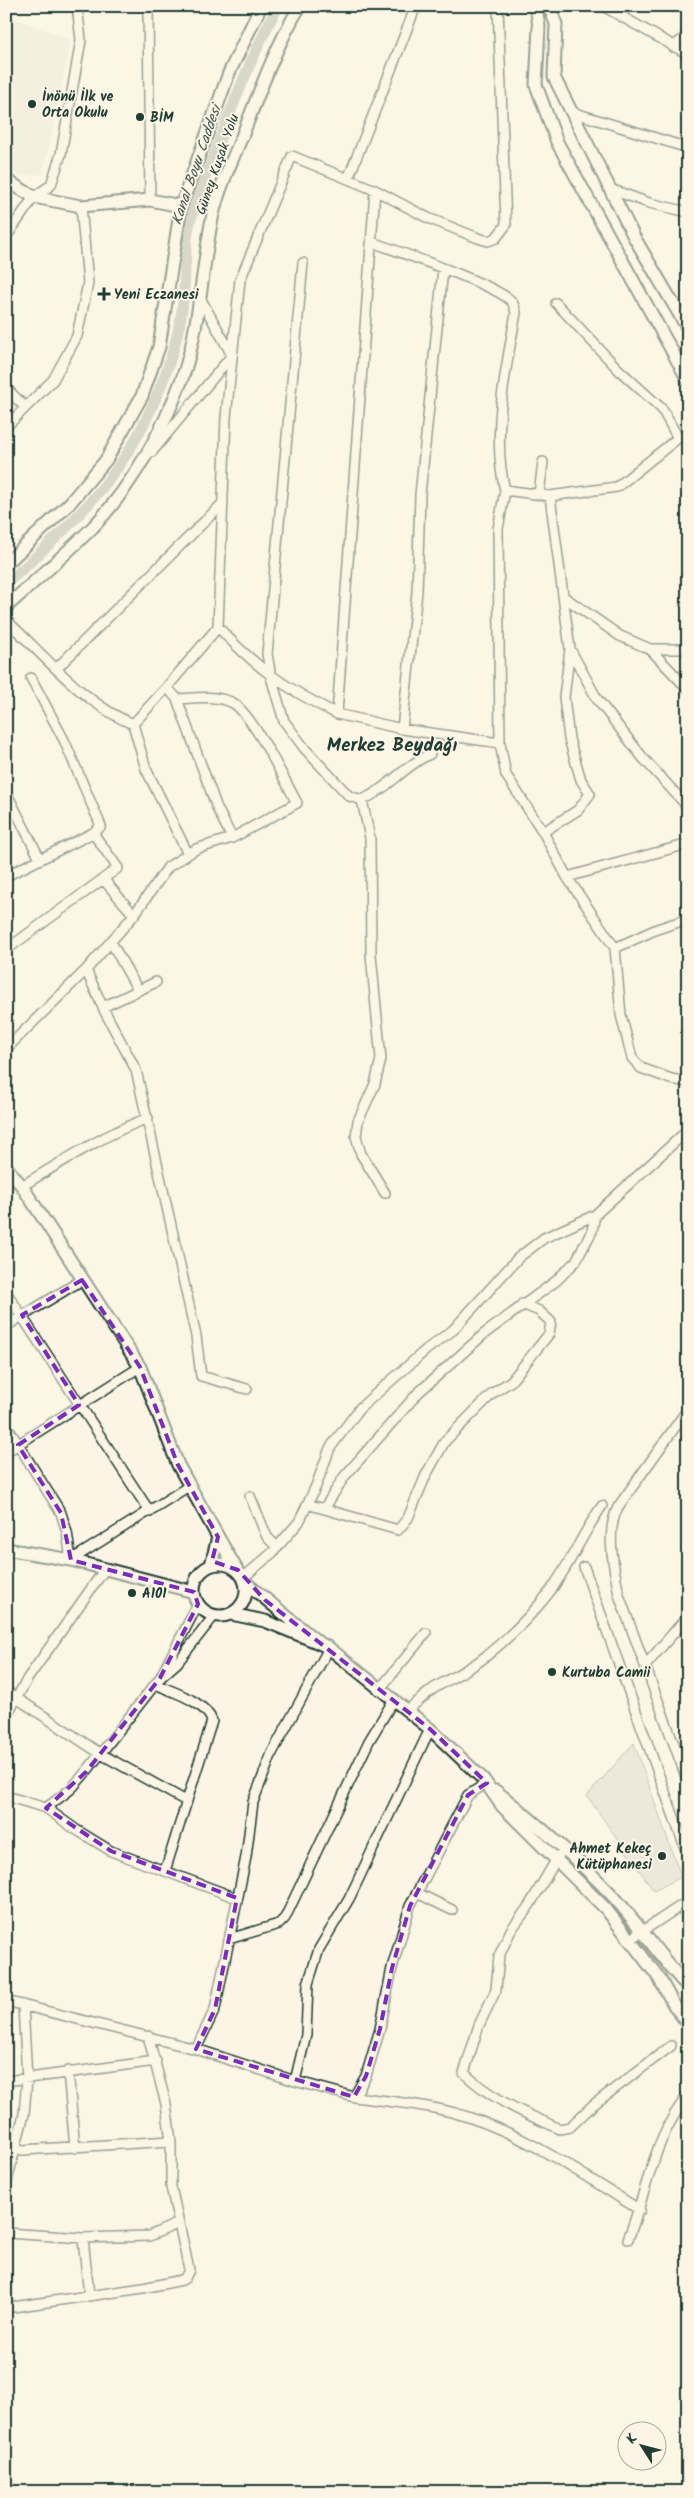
<svg xmlns="http://www.w3.org/2000/svg" width="694" height="2498" font-family="Kalam,sans-serif">
	<style>
		.built { fill: #ece7d8 }
		.green { fill: #dcdacc; stroke: #7e8c80 }
		.lines { fill: none; stroke-linecap: round; stroke-linejoin: round }
		.canal { stroke: #aeb3a7; stroke-width: 11 }
		.street-casing { stroke: #1f3d34; stroke-width: 12 }
		.secondary-casing { stroke: #1f3d34; stroke-width: 15 }
		.street { stroke: #fcf5e5; stroke-width: 9 }
		.secondary { stroke: #fcf5e5; stroke-width: 11 }
		.marked { fill: none; stroke: #7b2cbf; stroke-width: 4; stroke-dasharray: 10 6; stroke-linejoin: round }
		.poi-dot { fill: #1f3d34; stroke: #fcf5e5; stroke-width: 2 }
		.labels { text-anchor: middle; stroke-width: 4; stroke-linejoin: round; paint-order: stroke }
		.poi-label { font-size: 14px; font-weight: bold; fill: #1f3d34; stroke: #fcf5e5; text-anchor: start }
		.street-label { font-size: 14px; fill: #1f3d34; stroke: #fcf5e5 }
		.water-label { font-size: 15px; font-style: italic; fill: #435a51; stroke: #fcf5e5 }
		.district-label { font-size: 19px; font-weight: bold; fill: #1f3d34; stroke: #fcf5e5 }
	</style>
	<rect width="100%" height="100%" fill="#fcf5e5"/>
	<filter id="ink" filterUnits="userSpaceOnUse"><feTurbulence type="fractalNoise" baseFrequency=".02" numOctaves="2"/><feDisplacementMap in="SourceGraphic" scale="10" xChannelSelector="R" yChannelSelector="G"/><feConvolveMatrix kernelMatrix="1 2 1 2 8 2 1 2 1" color-interpolation-filters="sRGB"/></filter>
	<g filter="url(#ink)">
		<path class="built" d="M6,15L71,40L43,174L20,176L6,168Z"/>
		<path class="green" d="M634,1743L681,1877L654,1891L587,1796Z
			M688,1908V1927L677,1913Z"/>
		<g class="lines">
			<path class="canal" d="M6,584C56,539 106,494 138,435C158,398 176,352 182,310C186,284 184,257 188,231C193,204 206,177 215,152C234,102 253,53 278,6"/>
			<g class="street-casing">
				<path id="street" d="M148,6L150,200
					M603,6L688,54
					M673,47L688,35
					M572,112L688,148
					M348,179L416,6
					M610,189L649,203L688,212
					M375,190L337,714L402,729L500,743L506,775L543,832L567,877L615,948L621,1015L632,1058L641,1068L671,1079L688,1082
					M6,237L34,197L51,185L61,154L81,40L77,6
					M372,242C396,251 500,286 512,302C514,304 515,310 516,313C506,368 491,436 505,490L550,496L570,649L597,699L643,758L688,807
					M303,263L267,654L271,677L284,721L305,749L349,796L362,800C388,789 405,765 430,754
					M556,303L618,369L662,409L678,438L688,434
					M6,388L25,407
					M6,427L53,380L77,336L88,283L81,206
					M152,452L232,355L199,296
					M539,494L543,462
					M550,496L617,487L678,438
					M564,597L620,636L650,649H688
					M6,620C44,655 85,705 133,724L167,687
					M218,627L167,687L177,699L217,808L232,838
					M650,649L688,689
					M57,668L223,503
					M337,714C287,689 256,668 218,627L226,417L240,280L292,156L375,190L428,218L478,238L488,241L496,238L506,225L498,6
					M133,724L146,769L188,854
					M402,729L417,592L420,495L443,269
					M500,743L498,529L505,490
					M6,792L40,859
					M362,800L370,838L371,955L381,1059L375,1084L358,1121L356,1136L361,1154L385,1193
					M543,832L578,810L590,794L581,780L569,739L564,697L570,649
					M6,876L93,833L101,826L64,740L31,678
					M567,877L688,844
					M104,880L134,915
					M111,942L138,990
					M615,948L657,929L688,919
					M6,950L118,868L93,833
					M86,970L105,1012L136,1070L196,1336L201,1376L247,1389
					M103,1007L156,982
					M6,1049L86,970L134,915L168,867L196,849L232,838L297,803C285,781 251,711 231,702C214,695 195,698 177,699
					M22,1186C63,1161 103,1135 148,1118
					M6,1292L150,1512
					M6,1326L82,1280
					M688,1409L618,1507C605,1533 614,1567 619,1595L688,1782
					M6,1425L61,1513L67,1532L71,1560L189,1486
					M6,1452L140,1367
					M250,1496L267,1537L277,1547
					M307,1504L398,1530L408,1518L426,1475L445,1441L493,1393L511,1381L549,1334L551,1322L539,1311L522,1304
					M324,1509L344,1477L418,1393L484,1334L556,1281L576,1261L592,1231L595,1215
					M584,1567L688,1856
					M243,1578L272,1553L299,1522L316,1486L330,1448L360,1408L427,1349L453,1330L518,1258L544,1238L595,1215L688,1130
					M198,1604L160,1678L177,1663L214,1616
					M645,1666L688,1616
					M155,1684C173,1692 205,1701 212,1721L165,1871
					M379,1690L426,1633
					M6,1691L101,1754L186,1801
					M406,1711C415,1704 424,1696 433,1689C450,1678 469,1670 485,1657C507,1639 530,1617 548,1594C569,1567 582,1534 602,1506
					M6,1716L28,1678L105,1569
					M6,1796L46,1808L75,1829L111,1851L237,1898
					M46,1808L71,1789L86,1772L160,1678
					M559,1855L529,1906L511,1930L499,1956L496,1990L479,2025L464,2073C492,2100 525,2113 560,2129L570,2127L593,2105L671,2046
					M417,1893L452,1910
					M229,1939L279,1924L285,1918L369,1741L393,1701
					M629,1940L688,1901
					M6,2001L196,2049L295,2081L354,2097L366,2076L380,2029L392,1968L410,1906L468,1795L487,1783
					M196,2049L215,2009L246,1857L253,1802L272,1753L329,1648
					M68,2071L75,2148
					M6,2081L156,2061
					M295,2081L306,2035L308,1984L319,1949L349,1899L430,1729
					M354,2097C387,2101 422,2104 455,2113C523,2132 581,2174 640,2210
					M6,2151L171,2141
					M6,2185L24,2114L27,2079L23,2005
					M6,2233L83,2238L149,2236L179,2223L171,2187V2141L166,2104L148,2036
					M83,2238L89,2295
					M628,2239C647,2192 654,2135 688,2096
					M6,2308L143,2288L182,2280L185,2278L189,2270L179,2223"/>
			</g>
			<g class="secondary-casing">
				<path id="secondary" d="M536,6L539,27L536,85L557,142L688,380
					M549,6L556,24L554,77L634,237L688,329
					M6,180L34,197L81,206L150,200L181,206
					M6,564L69,504L106,460L142,396L159,347L181,206L229,73L261,6
					M6,607C35,581 65,555 93,527C131,487 163,431 182,379C200,328 201,272 212,219C218,190 232,161 243,134C260,90 276,46 300,6
					M6,1167L22,1186L140,1367L178,1465L218,1537
					M6,1549L71,1560L194,1592
					M194 1590a26 26 0 1 1 52 0a26 26 0 1 1-52 0Z
					M211,1565L218,1537L237,1570
					M231,1614L265,1621L319,1643L245,1582
					M319,1643L329,1648L430,1729L483,1779L502,1806L606,1909L659,1978L674,2005L688,2024
					M496,1791C537,1824 576,1857 612,1895C639,1924 660,1958 688,1987"/>
			</g>
			<use href="#street" class="street"/>
			<use href="#secondary" class="secondary"/>
		</g>
	</g>
	<path d="M0 0H694V2498H0ZM82,1280L140,1367L178,1465L218,1537L212,1561L238,1570L265,1600L430,1729L487,1783L468,1795L410,1906L392,1968L380,2029L366,2076L354,2097L196,2049L215,2009L237,1898L111,1851L46,1808L86,1772L160,1678L198,1604L194,1592L71,1560L61,1513L18,1445L79,1405L22,1315Z" fill="#fcf5e5" fill-opacity=".55" fill-rule="evenodd"/>
	<path class="marked" d="M82,1280L140,1367L178,1465L218,1537L212,1561L238,1570L265,1600L430,1729L487,1783L468,1795L410,1906L392,1968L380,2029L366,2076L354,2097L196,2049L215,2009L237,1898L111,1851L46,1808L86,1772L160,1678L198,1604L194,1592L71,1560L61,1513L18,1445L79,1405L22,1315Z"/>
	<g class="poi-dot">
		<circle cx="32" cy="104" r="5"/>
		<circle cx="140" cy="117" r="5"/>
		<path d="M101.5 286.5h5v5h5v5h-5v5h-5v-5h-5v-5h5z"/>
		<circle cx="132" cy="1593" r="5"/>
		<circle cx="552" cy="1672" r="5"/>
		<circle cx="662" cy="1856" r="5"/>
	</g>
	<g class="labels">
		<g class="poi-label">
			<text x="42" y="101">İnönü İlk ve<tspan x="42" dy="16">Orta Okulu</tspan></text>
			<text x="150" y="122">BİM</text>
			<text x="114" y="299">Yeni Eczanesi</text>
			<text x="142" y="1598">A101</text>
			<text x="562" y="1677">Kurtuba Camii</text>
			<text x="652" y="1853" text-anchor="end">Ahmet Kekeç<tspan x="652" dy="16">Kütüphanesi</tspan></text>
		</g>
		<g class="street-label">
			<text transform="translate(217 164) rotate(-71)" y="5">Güney Kuşak Yolu</text>
		</g>
		<g class="water-label">
			<text transform="translate(196 165) rotate(-71)" y="5">Kanal Boyu Caddesi</text>
		</g>
		<g class="district-label">
			<text x="392" y="751">Merkez Beydağı</text>
		</g>
	</g>
	<rect width="694" height="2498" fill="none" stroke="#fcf5e5" stroke-width="25"/>
	<rect x="12" y="12" width="669" height="2473" fill="none" stroke="#1f3d34" stroke-width="2" filter="url(#ink)"/>
	<g transform="translate(642 2446) rotate(306)"><circle r="24" fill="#fcf5e5" stroke="#a4ab9e"/>
	<path d="M0-4L9 19L0 12L-9 19Z" fill="#1f3d34"/>
	<text y="-8" font-size="14" font-weight="bold" text-anchor="middle" fill="#1f3d34">K</text>
	</g>
</svg>
